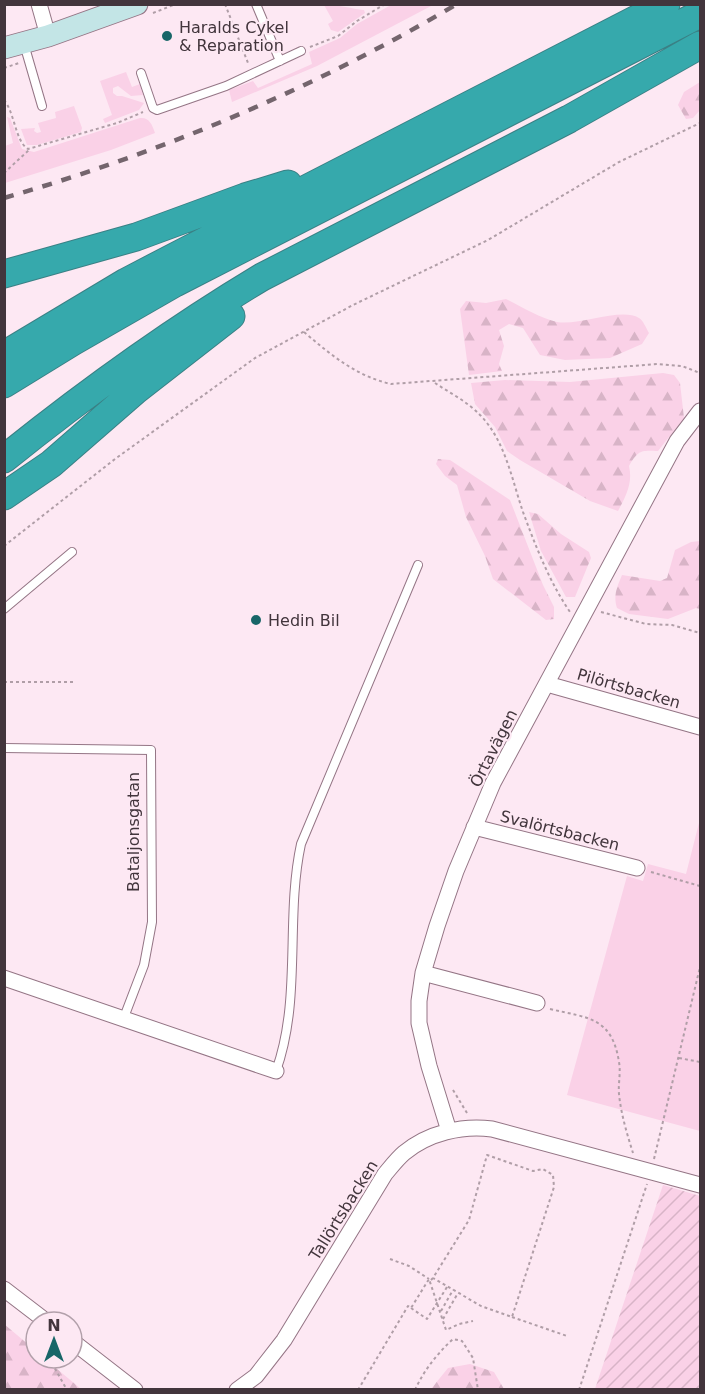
<svg xmlns="http://www.w3.org/2000/svg" width="705" height="1394" font-family="'DejaVu Sans',sans-serif">
	<style>
		.green { fill: #fad1e7 }
		.forest { fill: url(#forest-firs) }
		.garden { fill: url(#garden-furrows) }
		.lines { fill: none; stroke-linecap: round; stroke-linejoin: round }
		.lane-casing { stroke: #947585; stroke-width: 10 }
		.street-casing { stroke: #947585; stroke-width: 17 }
		.secondary-casing { stroke: #947585; stroke-width: 23 }
		.highway-casing { stroke: #3a8085; stroke-width: 29 }
		.path { stroke: #b09ea7; stroke-width: 2; stroke-dasharray: 3 3; stroke-linecap: butt }
		.lane { stroke: #fff; stroke-width: 8 }
		.street { stroke: #fff; stroke-width: 15 }
		.secondary { stroke: #c3e5e6; stroke-width: 21 }
		.highway { stroke: #36a9ac; stroke-width: 27 }
		.rail { stroke: #74656d; stroke-width: 4.5; stroke-dasharray: 10 10; stroke-linecap: butt }
		.poi-dot { fill: #186668; stroke: #fde8f3; stroke-width: 2 }
		.labels { text-anchor: middle; stroke-width: 4.5; stroke-linejoin: round; paint-order: stroke }
		.poi-label { font-size: 16px; fill: #42353c; stroke: #fde8f3; text-anchor: start }
		.street-label { font-size: 16px; fill: #42353c; stroke: #fde8f3 }
	</style>
	<defs>
		<pattern id="forest-firs" width="22" height="20" patternUnits="userSpaceOnUse" patternTransform="scale(1.5)"><rect width="22" height="20" fill="#fad1e7"/><path d="M5 1l3.5 6h-7zM16 11l3.5 6h-7z" fill="#d8b4c7"/></pattern>
		<pattern id="garden-furrows" width="10" height="10" patternUnits="userSpaceOnUse" patternTransform="scale(1.5)"><rect width="10" height="10" fill="#fad1e7"/><path d="M-1 1l2-2M0 10L10 0M9 11l2-2" fill="none" stroke="#d8b4c7"/></pattern>
	</defs>
	<rect width="100%" height="100%" fill="#fde8f3"/>
	<path class="green" d="M324,5C338,4 350,9 364,10L365,13L338,32L331,30L328,24L333,21Z
		M391,5H433L317,66L232,102L229,90L253,81L258,88L312,64L309,52L340,38L357,24Z
		M126,72L132,87L140,84L143,95L131,96L118,86L113,88V93L117,96H122L144,103L139,110L105,123L103,119L112,115L100,81Z
		M74,106L82,128L81,132L37,145H27L21,129L35,128L34,131L37,133L41,132L38,123L56,118L55,112Z
		M7,117L10,118L22,149L34,152L140,118C149,117 152,124 155,133L111,150L5,183V146L13,143Z
		M700,819V1131L567,1095L627,876L643,881L648,864L686,874Z"/>
	<path class="forest" d="M700,82V110L693,118L686,119L678,105L684,92Z
		M506,299C522,307 540,318 557,322C580,326 621,307 639,318C643,320 646,328 649,333L642,344L610,358L565,360L540,355L523,328L509,324L499,330L504,346L499,364L502,371L469,375L460,309L466,301L486,303Z
		M663,373L674,375L680,383L684,418L658,451C641,450 638,450 629,466C633,483 626,496 618,511L590,501L520,460L507,451L495,427L475,404L471,383L505,380L570,382Z
		M438,459L450,460L510,500L543,585L554,607V619L546,620L493,579L485,556L466,517L457,485L445,476L436,464Z
		M529,512L538,514L561,534L589,552L591,558L575,597H566L541,551Z
		M700,541V609L696,608L668,619L629,614L617,608C613,596 617,587 622,575L660,581L667,578L675,550L691,542Z
		M4,1324L36,1351V1358H44L81,1389H5Z
		M470,1364L494,1372L504,1389H431L448,1368Z"/>
	<path class="garden" d="M663,1185L700,1196V1389H595Z"/>
	<g class="lines">
		<g class="lane-casing">
			<path id="lane" d="M256,4L280,61
				M24,44L42,106
				M141,73L153,108L157,110L226,86L301,51
				M4,609L72,552
				M4,748L151,750L152,922L144,965L123,1020
				M276,1071C302,999 285,918 301,844L418,565"/>
		</g>
		<g class="street-casing">
			<path id="street" d="M39,4L48,36
				M547,684L700,727
				M474,827L637,868
				M423,973L537,1003
				M4,978L276,1071
				M449,1131L429,1066L419,1023V1001L423,973L437,926L456,871L493,783L677,441L700,411
				M4,1289L47,1322
				M72,1341L135,1390
				M237,1390L256,1376L284,1340L385,1174C391,1167 397,1159 404,1153C428,1133 462,1125 492,1129L700,1185"/>
		</g>
		<g class="secondary-casing">
			<path id="secondary" d="M4,48L48,36L137,4"/>
		</g>
		<g class="highway-casing">
			<path id="highway" d="M4,274L136,237L245,197L288,184
				M4,355L126,282L201,243L666,4
				M4,384L74,341L175,283L700,14
				M4,459C86,393 172,331 262,277L569,119L700,45
				M4,496L51,464L136,390L231,316"/>
		</g>
		<path class="path" d="M225,4L248,63
			M153,13L176,4
			M310,47L338,36L357,21L385,4
			M4,68L19,63
			M4,100C15,113 15,141 28,149L117,123L143,112
			M4,173L30,149
			M304,332C331,355 356,376 391,384L658,364L682,366L700,373
			M435,383C450,393 468,402 480,415C505,440 512,480 523,512C536,547 549,581 570,612
			M4,546L115,459L255,358L353,305L488,240L619,162L700,123
			M601,612L646,624L672,625L700,633
			M4,682H73
			M651,872L700,886
			M550,1009C588,1018 612,1017 619,1062C621,1073 618,1084 619,1094C621,1114 627,1134 633,1153
			M679,1058L700,1062
			M453,1090L467,1113
			M654,1159L700,967
			M390,1259L409,1266L429,1279
			M431,1280L433,1278L469,1220L487,1155L533,1171L543,1169L553,1175L554,1187L512,1317L481,1306L433,1278
			M411,1308L427,1319L447,1287
			M441,1311L453,1290
			M512,1317L567,1336
			M443,1319L458,1293
			M49,1358L67,1390
			M358,1390L408,1306L411,1308L429,1279L446,1330L459,1324L473,1321
			M415,1390C424,1370 437,1354 453,1339L462,1341L473,1358L478,1390
			M579,1390L647,1184"/>
		<use href="#lane" class="lane"/>
		<use href="#street" class="street"/>
		<use href="#secondary" class="secondary"/>
		<use href="#highway" class="highway"/>
		<path class="rail" d="M4,198C163,152 315,88 457,4"/>
	</g>
	<g class="poi-dot">
		<circle cx="167" cy="36" r="6"/>
		<circle cx="256" cy="620" r="6"/>
	</g>
	<g class="labels">
		<g class="poi-label">
			<text x="179" y="33">Haralds Cykel<tspan x="179" dy="18">&amp; Reparation</tspan></text>
			<text x="268" y="626">Hedin Bil</text>
		</g>
		<g class="street-label">
			<text transform="translate(629 688) rotate(16)" y="6">Pilörtsbacken</text>
			<text transform="translate(493 748) rotate(-63)" y="6">Örtavägen</text>
			<text transform="translate(560 830) rotate(14)" y="6">Svalörtsbacken</text>
			<text transform="translate(133 832) rotate(-90)" y="6">Bataljonsgatan</text>
			<text transform="translate(343 1210) rotate(-58)" y="6">Tallörtsbacken</text>
		</g>
	</g>
	<rect width="705" height="1394" fill="none" stroke="#42353c" stroke-width="12"/>
	<g transform="translate(54 1340)"><circle r="28" fill="#fde8f3" stroke="#b2a0aa" stroke-width="1.5"/>
	<path d="M0-4.5L10 22L0 15L-10 22Z" fill="#186668"/>
	<text y="-9" font-size="16" font-weight="bold" text-anchor="middle" fill="#42353c">N</text>
	</g>
</svg>
